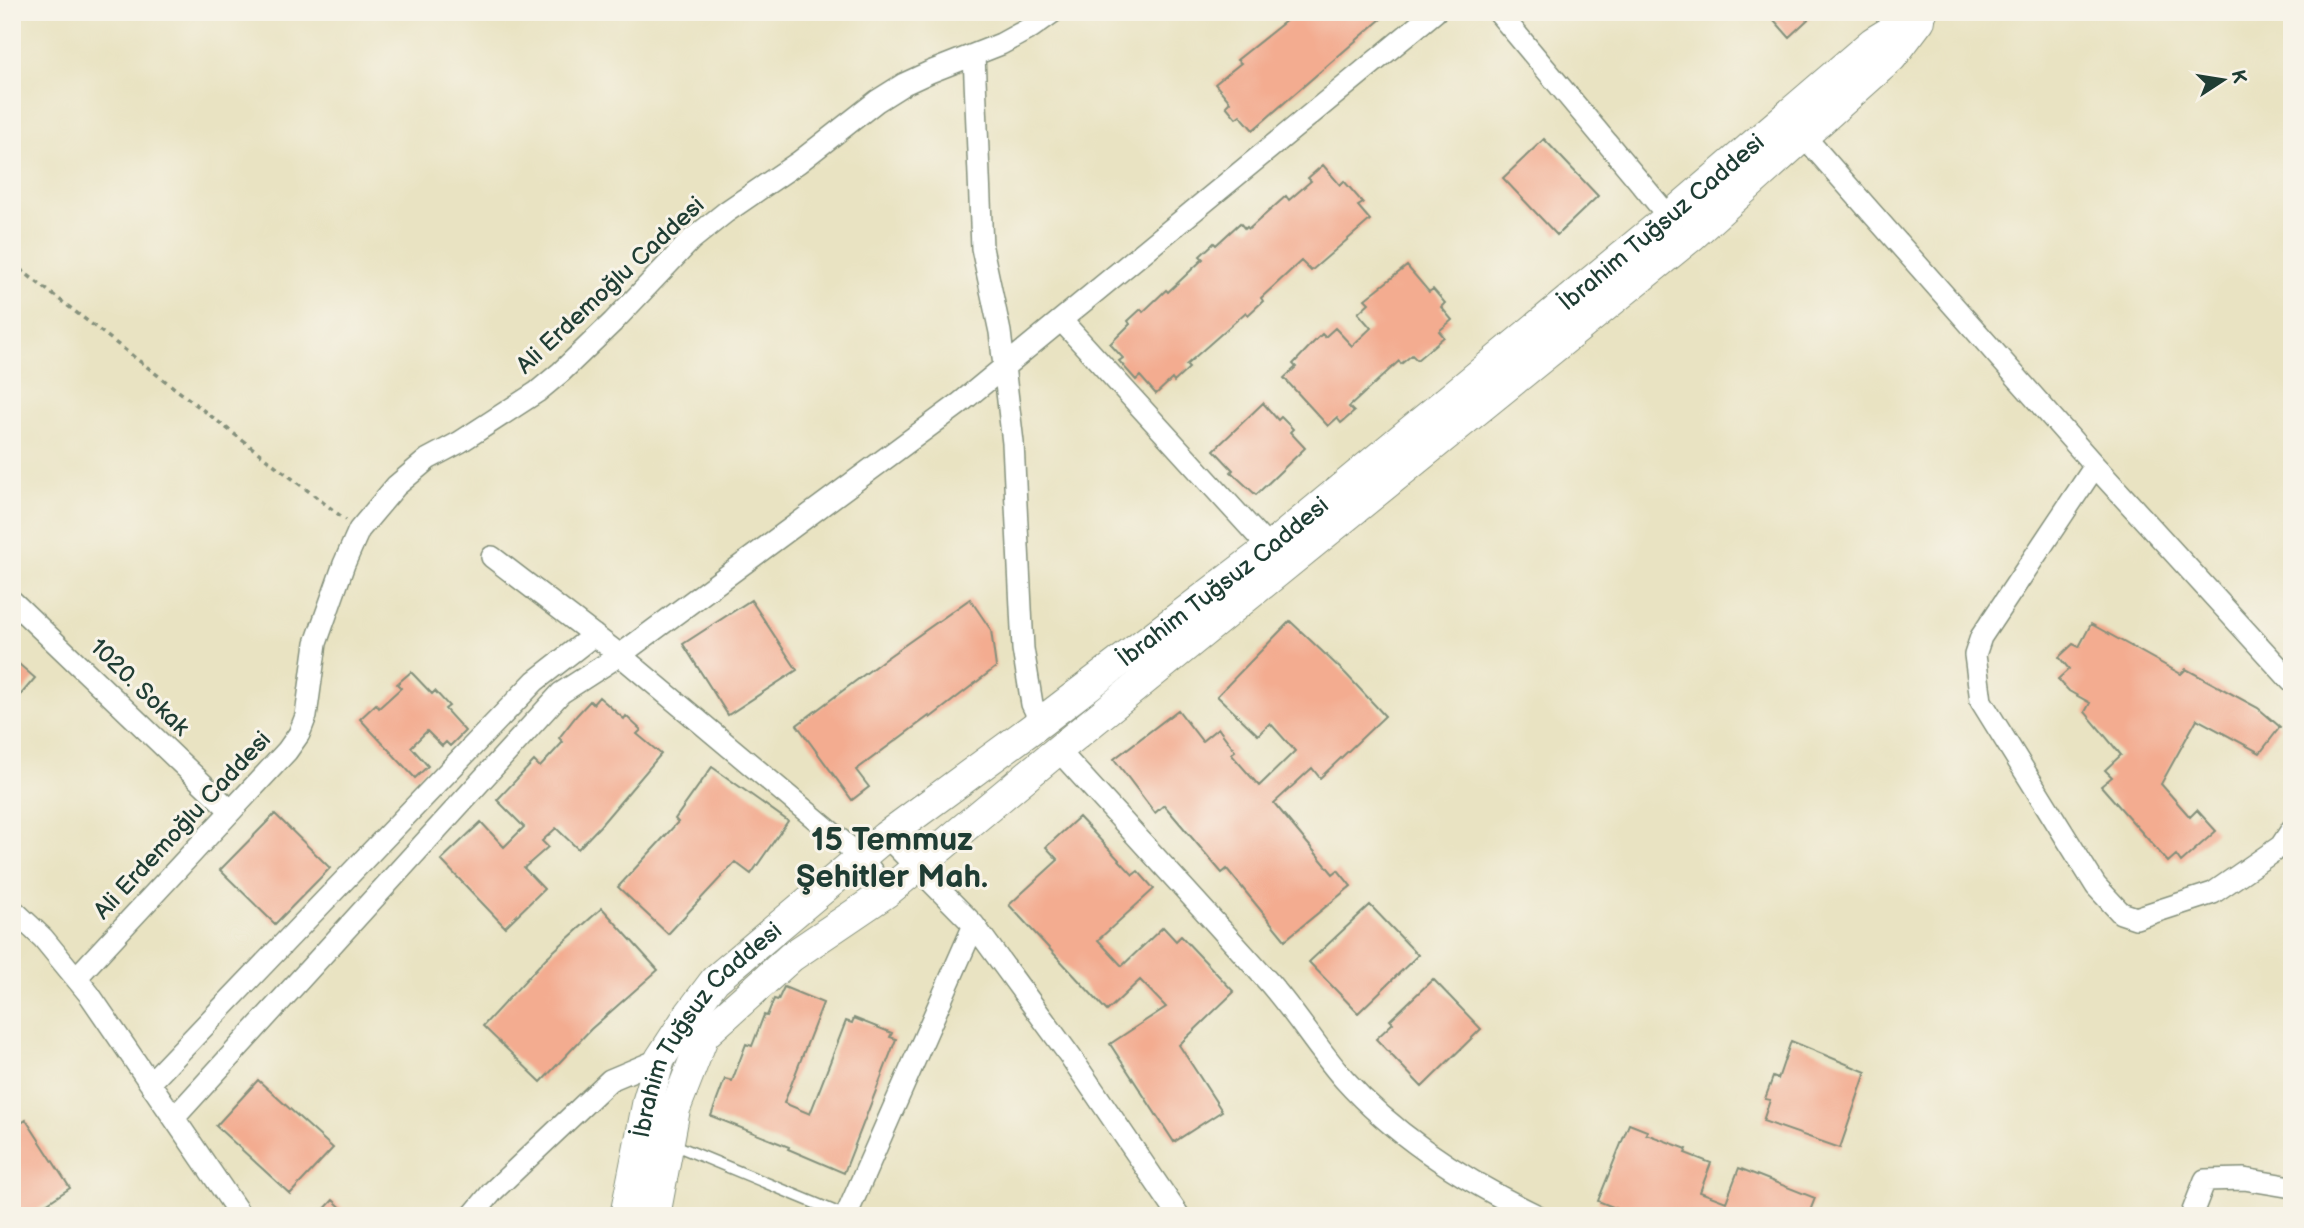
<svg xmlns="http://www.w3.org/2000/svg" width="2304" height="1228" font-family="'Balsamiq Sans',sans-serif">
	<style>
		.building { fill: #f3ac90 }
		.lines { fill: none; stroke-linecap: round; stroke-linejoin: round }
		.lane-casing { stroke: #84907b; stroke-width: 13 }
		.street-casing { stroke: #84907b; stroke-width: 24 }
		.secondary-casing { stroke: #84907b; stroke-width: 32 }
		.path { stroke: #84907b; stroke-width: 3.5; stroke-dasharray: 5 5; stroke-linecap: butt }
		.lane { stroke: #fff; stroke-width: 10 }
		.street { stroke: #fff; stroke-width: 21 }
		.secondary { stroke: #fff; stroke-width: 30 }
		.labels { text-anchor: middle; stroke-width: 6; stroke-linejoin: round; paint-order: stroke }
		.street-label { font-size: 24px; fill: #1f3d34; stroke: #f7f3e8 }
		.district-label { font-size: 32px; font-weight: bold; fill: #1f3d34; stroke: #f7f3e8 }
	</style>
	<rect width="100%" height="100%" fill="#f7f3e8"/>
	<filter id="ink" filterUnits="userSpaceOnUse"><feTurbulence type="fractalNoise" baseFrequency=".0143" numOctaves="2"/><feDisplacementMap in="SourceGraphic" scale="14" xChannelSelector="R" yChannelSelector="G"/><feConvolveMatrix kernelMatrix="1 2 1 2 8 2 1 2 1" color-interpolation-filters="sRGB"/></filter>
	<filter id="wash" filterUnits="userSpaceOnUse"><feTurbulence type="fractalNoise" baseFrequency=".00686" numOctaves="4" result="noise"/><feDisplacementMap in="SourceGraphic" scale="28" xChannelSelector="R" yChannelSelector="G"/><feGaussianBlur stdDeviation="1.57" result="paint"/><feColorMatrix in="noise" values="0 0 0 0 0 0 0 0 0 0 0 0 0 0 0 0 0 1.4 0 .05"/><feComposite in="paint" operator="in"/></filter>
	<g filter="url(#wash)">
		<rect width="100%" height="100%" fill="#e9e3c2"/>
		<g id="blocks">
			<path class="building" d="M1297,12H1389L1253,130L1240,115L1236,118L1226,106L1230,102L1215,84L1241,63L1237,60Z
				M1767,12H1816L1789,37Z
				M1544,139L1598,196L1557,235L1503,178Z
				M1323,165L1340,185L1344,181L1363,203L1358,206L1370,220L1311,271L1301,261L1261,298L1263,301L1248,315L1246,312L1186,365L1189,368L1174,382L1172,379L1156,394L1140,376L1136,380L1119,361L1123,358L1110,344L1130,324L1128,321L1141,309L1143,312L1166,290L1168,292L1203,259L1200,256L1214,243L1216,245L1240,223L1245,229L1247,227L1249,229L1286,196L1289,200L1311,181L1308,178Z
				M1407,266L1429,292L1433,289L1445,303L1441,307L1452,320L1439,331L1444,337L1417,360L1412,355L1401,364L1399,361L1349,407L1354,412L1341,423L1337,418L1328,426L1284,378L1296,367L1293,364L1312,344L1322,334L1325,337L1335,328L1352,346L1371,328L1358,313L1369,303L1365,299Z
				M1263,403L1278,420L1281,417L1293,429L1290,432L1305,448L1256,495L1231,472L1233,470L1214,450Z
				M970,599L991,630L996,667L930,718L929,716L856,770L869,787L852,800L797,725L885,659Z
				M751,600L797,670L728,715L683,644Z
				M1290,621L1345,673L1385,716L1320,778L1312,768L1274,803L1333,874L1338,870L1351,886L1285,940L1227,869L1222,873L1164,805L1155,813L1114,759L1178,710L1202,741L1218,728L1235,751L1231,754L1259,786L1295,751L1270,723L1258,735L1217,696Z
				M2091,624L2181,674L2186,669L2258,708L2280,727L2260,753L2197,719L2161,784L2190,817L2197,810L2216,831L2181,862L2176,855L2168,862L2101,786L2112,777L2105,770L2121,755L2085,712L2090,703L2069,691L2058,679L2069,669L2059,657L2073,644L2079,647Z
				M12,658L35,678L12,705Z
				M411,672L432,694L435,691L449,706L445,709L465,731L450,746L446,742L442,746L427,731L411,747L428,766L415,778L360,719L376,704L379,708L401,688L397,684Z
				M599,697L624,719L626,716L641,730L637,734L661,754L600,826L578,849L556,828L542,841L548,847L524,868L544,889L505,927L441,860L481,822L504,847L524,827L497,800L534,761L540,767L563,742L559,738L577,715L590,701L593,704Z
				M712,767L788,821L751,874L735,862L668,934L618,887L678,822L675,819Z
				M275,814L330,868L275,924L220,870Z
				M1079,817L1133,875L1138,871L1154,889L1098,940L1122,966L1163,927L1176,941L1181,936L1234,992L1179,1045L1222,1111L1174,1142L1110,1044L1166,1007L1140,980L1107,1011L1009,905L1058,860L1046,847Z
				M1370,905L1418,955L1358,1013L1309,962Z
				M602,908L658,970L591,1029L541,1082L483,1026L546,958Z
				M1433,979L1481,1029L1422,1087L1376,1039L1393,1023L1390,1020Z
				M784,987L823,1003L784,1103L810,1114L846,1021L852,1023L854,1018L892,1033L890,1037L896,1039L844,1173L788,1149L789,1147L711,1116L725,1079L732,1081L746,1044L752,1046L764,1015L767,1016L774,999L778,1000Z
				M1791,1041L1866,1072L1840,1148L1763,1121L1770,1100L1765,1099L1773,1077L1778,1079Z
				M258,1080L333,1148L290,1194L216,1126Z
				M26,1120L70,1188L28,1216H23L12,1199V1129Z
				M1629,1124L1647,1131L1646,1134L1687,1149L1685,1153L1711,1163L1700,1192L1726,1202L1739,1168L1815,1198L1808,1216H1635L1598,1201Z
				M333,1200L350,1216H318Z"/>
		</g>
	</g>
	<g filter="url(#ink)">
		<use href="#blocks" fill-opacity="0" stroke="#84907b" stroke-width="2"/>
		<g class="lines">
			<g class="lane-casing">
				<path id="lane" d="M670,1143L846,1216"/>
			</g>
			<g class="street-casing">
				<path id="street" d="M1498,12L1669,217
					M974,55L982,248L1000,332L1013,443L1023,649L1032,704L1041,722
					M1795,126L2095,466L2292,682
					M1061,320L1269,548
					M2095,466L1981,637L1975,655L1981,701L2096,886L2121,913L2136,918L2213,893L2281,846L2292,829
					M492,557L620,655L862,858L887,892
					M12,601L231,811
					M1058,750C1127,826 1197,902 1265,978C1294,1010 1316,1047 1344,1079C1397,1138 1467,1182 1538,1216
					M886,836L974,925L1070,1056L1179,1216
					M12,909L43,938L89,994L241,1216
					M76,978L287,751L299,734L306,716L316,643L344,564L359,530L396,486L428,459L460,442L537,392L561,372L613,322L691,240L726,212L799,162L877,101L904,84L930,72L1001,44L1032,27L1053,12
					M150,1083L535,681L594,635
					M174,1118L561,693L620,655L959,404L1435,12
					M472,1216L493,1191L610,1080L660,1059
					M846,1216L974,925
					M2191,1216L2205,1180L2244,1179L2292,1187"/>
			</g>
			<g class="secondary-casing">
				<g id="secondary">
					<path id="s1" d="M625,1216L648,1100L660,1059L688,1016L715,980L886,836L1041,722L1269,548L1669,217L1873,42L1922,12"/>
					<path d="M655,1216L675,1109L704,1035L791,957L887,892L1058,750L1692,236L1892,57L1920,20"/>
				</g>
			</g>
			<path class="path" d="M12,263L346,520"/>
			<use href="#lane" class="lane"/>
			<use href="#street" class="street"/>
			<use href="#secondary" class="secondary"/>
		</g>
	</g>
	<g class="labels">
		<g class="street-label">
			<text dy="8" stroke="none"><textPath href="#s1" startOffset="1470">İbrahim Tuğsuz Caddesi</textPath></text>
			<text transform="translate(610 285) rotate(-43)" y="8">Ali Erdemoğlu Caddesi</text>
			<text dy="8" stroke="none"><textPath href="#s1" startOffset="903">İbrahim Tuğsuz Caddesi</textPath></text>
			<text transform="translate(140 687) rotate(44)" y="8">1020. Sokak</text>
			<text transform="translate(182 825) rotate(-47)" y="8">Ali Erdemoğlu Caddesi</text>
			<text dy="8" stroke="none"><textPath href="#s1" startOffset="210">İbrahim Tuğsuz Caddesi</textPath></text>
		</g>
		<g class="district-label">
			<text x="892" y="850">15 Temmuz<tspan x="892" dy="37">Şehitler Mah.</tspan></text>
		</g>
	</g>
	<rect width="2304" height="1228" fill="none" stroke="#f7f3e8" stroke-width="42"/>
	<g transform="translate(2223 80) rotate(78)" stroke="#f7f3e8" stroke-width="5" paint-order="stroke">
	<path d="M0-5L12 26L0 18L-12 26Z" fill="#1f3d34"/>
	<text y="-10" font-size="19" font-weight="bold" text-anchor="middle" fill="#1f3d34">K</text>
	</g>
</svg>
